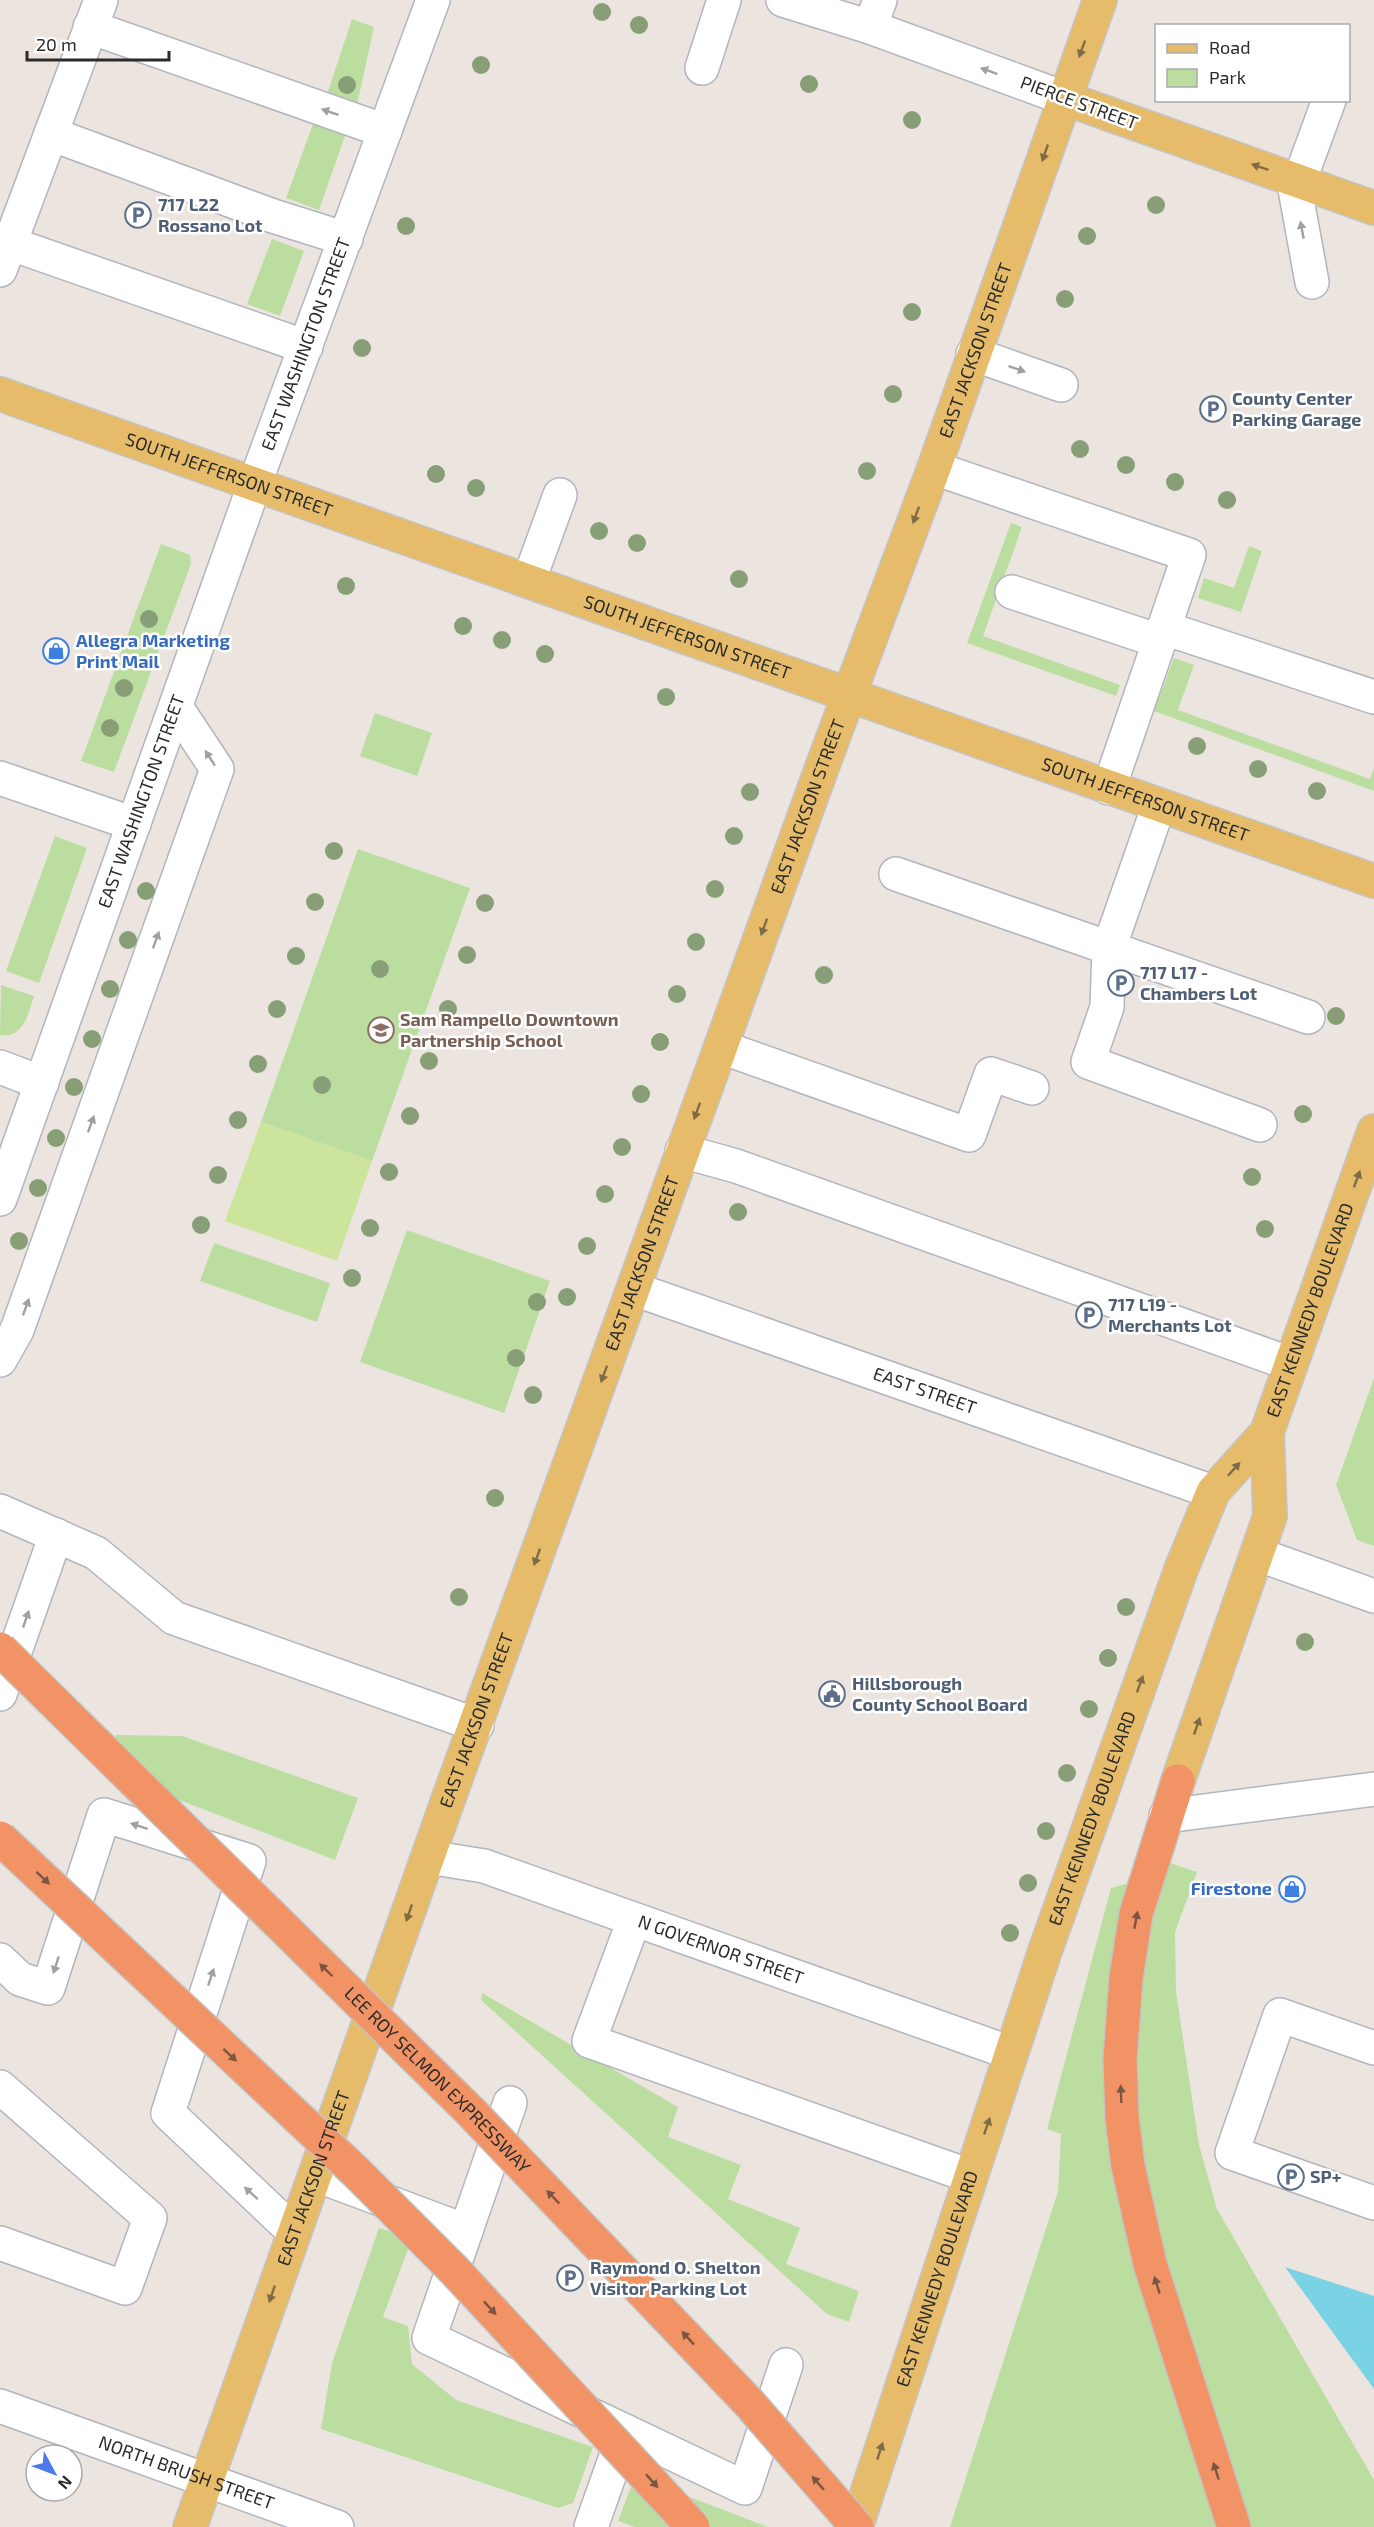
<svg xmlns="http://www.w3.org/2000/svg" width="1374" height="2527" font-family="'Exo 2',sans-serif">
	<style>
		.green { fill: #bbdea0 }
		.pitch { fill: #cde49c }
		.water { fill: #7ad3e5 }
		.lines { fill: none; stroke-linecap: round; stroke-linejoin: round }
		.minor-casing { stroke: #b2b5bd; stroke-width: 36 }
		.major-casing { stroke: #c4c4c4; stroke-width: 36 }
		.highway-casing { stroke: #c4c4c4; stroke-width: 36 }
		.minor { stroke: #fff; stroke-width: 33 }
		.major { stroke: #e6bc6a; stroke-width: 33 }
		.highway { stroke: #f19364; stroke-width: 33 }
		.highway-bridge-casing { stroke: #c4c4c4; stroke-width: 36; stroke-linecap: butt }
		.highway-bridge { stroke: #f19364; stroke-width: 33 }
		.tree { fill: #879e76 }
		.oneway { fill: #7f6c47 }
		.oneway2 { fill: #a0a0a0 }
		.oneway3 { fill: #7a5542 }
		.labels { text-anchor: middle; stroke-width: 5; stroke-linejoin: round; paint-order: stroke }
		.street-label { font-size: 18px; fill: #2b2b2b; stroke: #fff }
		.service-label { font-size: 18px; font-weight: bold; fill: #4e5e75; stroke: #fff; text-anchor: start }
		.shop-label { font-size: 18px; font-weight: bold; fill: #366cbe; stroke: #fff; text-anchor: start }
		.education-label { font-size: 18px; font-weight: bold; fill: #785e54; stroke: #fff; text-anchor: start }
	</style>
	<rect width="100%" height="100%" fill="#ece5df"/>
	<path class="green" d="M352,19L374,27L357,105L327,94Z
		M314,121L346,133L319,210L286,198Z
		M272,239L304,251L280,316L247,304Z
		M1011,523L1022,527L983,636L1120,685L1116,696L967,643Z
		M161,544L190,555L191,564L114,772L81,761Z
		M1249,546L1262,551L1241,612L1198,598L1204,578L1234,588Z
		M1174,658L1194,665L1178,710L1370,779L1374,768V791L1154,711Z
		M375,713L432,733L417,776L360,756Z
		M55,836L87,848L39,983L6,971Z
		M358,849L470,888L372,1161L261,1122Z
		M1,985L34,996C28,1015 24,1038 0,1035Z
		M407,1230L550,1281L504,1413L360,1362Z
		M214,1243L330,1283L317,1322L200,1281Z
		M1374,1378V1546L1357,1540L1336,1485Z
		M116,1735L182,1736L358,1798L335,1860L104,1771Z
		M1167,1862L1197,1872L1175,1932L1176,1992L1199,2145L1217,2209L1374,2480V2527H950L1058,2191L1061,2134L1047,2129L1111,1888L1162,1874Z
		M482,1993L678,2107L668,2137L741,2165L728,2199L800,2228L786,2264L859,2291L849,2322L827,2314L481,2000Z
		M379,2228L412,2238L383,2317L408,2326L412,2364L456,2400L593,2447L573,2503L558,2508L321,2429L332,2363Z
		M635,2476L768,2527H635L618,2521Z"/>
	<path class="pitch" d="M261,1122L372,1161L337,1261L225,1221Z"/>
	<path class="water" d="M1285,2267L1374,2296V2389Z"/>
	<g class="lines">
		<g class="minor-casing">
			<g id="minor">
				<path d="M783,0L870,27L1064,98"/>
				<path d="M90,27L385,131"/>
				<path d="M870,27L880,0"/>
				<path d="M702,68L724,0"/>
				<path d="M51,134L273,216L346,239"/>
				<path d="M1293,178L1312,282"/>
				<path d="M1299,182L1329,100"/>
				<path d="M0,240L306,347"/>
				<path d="M0,270L101,0"/>
				<path d="M973,354L1061,385"/>
				<path d="M934,468L1189,555L1109,788"/>
				<path d="M529,580L560,495"/>
				<path d="M1012,592L1159,641"/>
				<path d="M1164,628L1374,697"/>
				<path d="M0,778L134,824"/>
				<path d="M1159,805L1109,948L1107,1007L1088,1062L1260,1125"/>
				<path d="M896,874L1308,1017"/>
				<path d="M721,1047L969,1135L991,1074L1032,1088"/>
				<path d="M0,1067L42,1083"/>
				<path d="M682,1151L736,1166L1291,1364"/>
				<path id="s1" d="M0,1199L255,483L433,0"/>
				<path id="s2" d="M634,1289L1213,1492"/>
				<path d="M0,1360L17,1330L217,769L176,707"/>
				<path d="M0,1511L96,1553L174,1618L477,1725"/>
				<path d="M1257,1554L1374,1596"/>
				<path d="M0,1694L56,1535"/>
				<path d="M1166,1816L1374,1789"/>
				<path id="s3" d="M428,1857L484,1866L1011,2053"/>
				<path d="M634,1920L589,2041L970,2176"/>
				<path d="M0,1960L20,1979L48,1988L104,1815L249,1861L168,2113L294,2232"/>
				<path d="M1374,2048L1280,2015L1232,2153L1374,2203"/>
				<path d="M0,2087L150,2218L125,2288L0,2243"/>
				<path d="M510,2103L429,2338L745,2488L786,2365"/>
				<path d="M316,2175L466,2231"/>
				<path id="s4" d="M0,2406L337,2527"/>
				<path d="M591,2527L625,2431"/>
			</g>
		</g>
		<g class="major-casing">
			<g id="major">
				<path d="M1064,98L1374,208"/>
				<path id="s5" d="M0,394L1374,881"/>
				<path d="M1178,1781L1270,1516L1267,1432"/>
				<path id="s6" d="M190,2527L448,1800L821,770L934,468L1100,0"/>
				<path id="s7" d="M856,2527L1045,1951L1182,1567L1213,1492L1267,1432L1374,1131"/>
			</g>
		</g>
		<g class="highway-casing">
			<path id="highway" d="M1178,1781L1136,1914L1126,1978L1120,2059L1122,2117L1128,2166L1150,2264L1234,2527"/>
		</g>
		<use href="#minor" class="minor"/>
		<use href="#major" class="major"/>
		<use href="#highway" class="highway"/>
		<g class="highway-bridge-casing">
			<g id="highway-bridge">
				<path id="s8" d="M0,1649L472,2113L750,2404L857,2527"/>
				<path d="M0,1838L356,2172L454,2270L693,2527"/>
			</g>
		</g>
		<use href="#highway-bridge" class="highway-bridge"/>
	</g>
	<g class="tree">
		<circle cx="602" cy="12" r="9"/>
		<circle cx="639" cy="25" r="9"/>
		<circle cx="481" cy="65" r="9"/>
		<circle cx="809" cy="84" r="9"/>
		<circle cx="347" cy="85" r="9"/>
		<circle cx="912" cy="120" r="9"/>
		<circle cx="1156" cy="205" r="9"/>
		<circle cx="406" cy="226" r="9"/>
		<circle cx="1087" cy="236" r="9"/>
		<circle cx="1065" cy="299" r="9"/>
		<circle cx="912" cy="312" r="9"/>
		<circle cx="362" cy="348" r="9"/>
		<circle cx="893" cy="394" r="9"/>
		<circle cx="1080" cy="449" r="9"/>
		<circle cx="1126" cy="465" r="9"/>
		<circle cx="867" cy="471" r="9"/>
		<circle cx="436" cy="474" r="9"/>
		<circle cx="1175" cy="482" r="9"/>
		<circle cx="476" cy="488" r="9"/>
		<circle cx="1227" cy="500" r="9"/>
		<circle cx="599" cy="531" r="9"/>
		<circle cx="637" cy="543" r="9"/>
		<circle cx="739" cy="579" r="9"/>
		<circle cx="346" cy="586" r="9"/>
		<circle cx="149" cy="619" r="9"/>
		<circle cx="463" cy="626" r="9"/>
		<circle cx="502" cy="640" r="9"/>
		<circle cx="545" cy="654" r="9"/>
		<circle cx="124" cy="688" r="9"/>
		<circle cx="666" cy="697" r="9"/>
		<circle cx="110" cy="728" r="9"/>
		<circle cx="1197" cy="746" r="9"/>
		<circle cx="1258" cy="769" r="9"/>
		<circle cx="1317" cy="791" r="9"/>
		<circle cx="750" cy="792" r="9"/>
		<circle cx="734" cy="836" r="9"/>
		<circle cx="334" cy="851" r="9"/>
		<circle cx="715" cy="889" r="9"/>
		<circle cx="146" cy="891" r="9"/>
		<circle cx="315" cy="902" r="9"/>
		<circle cx="485" cy="903" r="9"/>
		<circle cx="128" cy="940" r="9"/>
		<circle cx="696" cy="942" r="9"/>
		<circle cx="467" cy="955" r="9"/>
		<circle cx="296" cy="956" r="9"/>
		<circle cx="380" cy="969" r="9"/>
		<circle cx="824" cy="975" r="9"/>
		<circle cx="110" cy="989" r="9"/>
		<circle cx="677" cy="994" r="9"/>
		<circle cx="277" cy="1009" r="9"/>
		<circle cx="448" cy="1009" r="9"/>
		<circle cx="1336" cy="1016" r="9"/>
		<circle cx="92" cy="1039" r="9"/>
		<circle cx="660" cy="1042" r="9"/>
		<circle cx="429" cy="1061" r="9"/>
		<circle cx="258" cy="1064" r="9"/>
		<circle cx="322" cy="1085" r="9"/>
		<circle cx="74" cy="1087" r="9"/>
		<circle cx="641" cy="1094" r="9"/>
		<circle cx="1303" cy="1114" r="9"/>
		<circle cx="410" cy="1116" r="9"/>
		<circle cx="238" cy="1120" r="9"/>
		<circle cx="56" cy="1138" r="9"/>
		<circle cx="622" cy="1147" r="9"/>
		<circle cx="389" cy="1172" r="9"/>
		<circle cx="218" cy="1175" r="9"/>
		<circle cx="1252" cy="1177" r="9"/>
		<circle cx="38" cy="1188" r="9"/>
		<circle cx="605" cy="1194" r="9"/>
		<circle cx="738" cy="1212" r="9"/>
		<circle cx="201" cy="1225" r="9"/>
		<circle cx="370" cy="1228" r="9"/>
		<circle cx="1265" cy="1229" r="9"/>
		<circle cx="19" cy="1241" r="9"/>
		<circle cx="587" cy="1246" r="9"/>
		<circle cx="352" cy="1278" r="9"/>
		<circle cx="567" cy="1297" r="9"/>
		<circle cx="537" cy="1302" r="9"/>
		<circle cx="516" cy="1358" r="9"/>
		<circle cx="533" cy="1395" r="9"/>
		<circle cx="495" cy="1498" r="9"/>
		<circle cx="459" cy="1597" r="9"/>
		<circle cx="1126" cy="1607" r="9"/>
		<circle cx="1305" cy="1642" r="9"/>
		<circle cx="1108" cy="1658" r="9"/>
		<circle cx="1089" cy="1709" r="9"/>
		<circle cx="1067" cy="1773" r="9"/>
		<circle cx="1046" cy="1831" r="9"/>
		<circle cx="1028" cy="1883" r="9"/>
		<circle cx="1010" cy="1933" r="9"/>
	</g>
	<defs><path id="oneway-solid" d="M-6-.8H1V-3.2L6.5 0L1 3.2V.8H-6Z" transform="scale(1.5)"/></defs>
	<g class="oneway">
		<use href="#oneway-solid" transform="translate(1082 49) rotate(110)"/>
		<use href="#oneway-solid" transform="translate(1045 153) rotate(109)"/>
		<use href="#oneway-solid" transform="translate(1260 167) rotate(-161)"/>
		<use href="#oneway-solid" transform="translate(916 515) rotate(110)"/>
		<use href="#oneway-solid" transform="translate(764 927) rotate(110)"/>
		<use href="#oneway-solid" transform="translate(697 1111) rotate(110)"/>
		<use href="#oneway-solid" transform="translate(1357 1179) rotate(-70)"/>
		<use href="#oneway-solid" transform="translate(604 1374) rotate(110)"/>
		<use href="#oneway-solid" transform="translate(1234 1469) rotate(-48)"/>
		<use href="#oneway-solid" transform="translate(537 1557) rotate(110)"/>
		<use href="#oneway-solid" transform="translate(1140 1684) rotate(-70)"/>
		<use href="#oneway-solid" transform="translate(1197 1726) rotate(-71)"/>
		<use href="#oneway-solid" transform="translate(409 1913) rotate(109)"/>
		<use href="#oneway-solid" transform="translate(987 2126) rotate(-71)"/>
		<use href="#oneway-solid" transform="translate(272 2294) rotate(109)"/>
		<use href="#oneway-solid" transform="translate(880 2451) rotate(-72)"/>
	</g>
	<g class="oneway2">
		<use href="#oneway-solid" transform="translate(989 71) rotate(-160)"/>
		<use href="#oneway-solid" transform="translate(330 112) rotate(-161)"/>
		<use href="#oneway-solid" transform="translate(1302 230) rotate(-101)"/>
		<use href="#oneway-solid" transform="translate(1017 369) rotate(19)"/>
		<use href="#oneway-solid" transform="translate(210 758) rotate(-123)"/>
		<use href="#oneway-solid" transform="translate(156 940) rotate(-70)"/>
		<use href="#oneway-solid" transform="translate(91 1124) rotate(-70)"/>
		<use href="#oneway-solid" transform="translate(26 1307) rotate(-70)"/>
		<use href="#oneway-solid" transform="translate(26 1619) rotate(-71)"/>
		<use href="#oneway-solid" transform="translate(139 1826) rotate(-162)"/>
		<use href="#oneway-solid" transform="translate(56 1965) rotate(108)"/>
		<use href="#oneway-solid" transform="translate(211 1977) rotate(-72)"/>
		<use href="#oneway-solid" transform="translate(251 2193) rotate(-138)"/>
	</g>
	<g class="oneway3">
		<use href="#oneway-solid" transform="translate(43 1878) rotate(43)"/>
		<use href="#oneway-solid" transform="translate(1136 1920) rotate(-79)"/>
		<use href="#oneway-solid" transform="translate(326 1970) rotate(-136)"/>
		<use href="#oneway-solid" transform="translate(230 2055) rotate(43)"/>
		<use href="#oneway-solid" transform="translate(1121 2094) rotate(-92)"/>
		<use href="#oneway-solid" transform="translate(553 2197) rotate(-134)"/>
		<use href="#oneway-solid" transform="translate(1157 2285) rotate(-107)"/>
		<use href="#oneway-solid" transform="translate(490 2308) rotate(47)"/>
		<use href="#oneway-solid" transform="translate(688 2338) rotate(-133)"/>
		<use href="#oneway-solid" transform="translate(1216 2471) rotate(-108)"/>
		<use href="#oneway-solid" transform="translate(652 2481) rotate(48)"/>
		<use href="#oneway-solid" transform="translate(818 2483) rotate(-131)"/>
	</g>
	<defs>
		<g id="parking-ring" transform="scale(1.35)"><circle r="9.5" fill="#fff" stroke="#5c6f8a" stroke-width="1.5"/><path d="M-3.5-5.5H1a3.5 3.5 0 0 1 0 7H-1V5.5H-3.5ZM-1-3.4V-.6H.8a1.4 1.4 0 0 0 0-2.8Z" fill="#5c6f8a"/></g>
		<g id="shop-ring" transform="scale(1.35)"><circle r="9.5" fill="#fff" stroke="#3f7fe0" stroke-width="1.5"/><path d="M-5-2.5h2.3a2.7 3.5 0 0 1 5.4 0H5L5.5 6h-11ZM-1.5-2.5h3a1.5 2.3 0 0 0-3 0Z" fill="#3f7fe0"/></g>
		<g id="school-ring" transform="scale(1.35)"><circle r="9.5" fill="#fff" stroke="#8d6e63" stroke-width="1.5"/><path d="M0-5L7-2L0 1L-7-2ZM-4 1L0 2.5L4 1V4Q0 6-4 4Z" fill="#8d6e63"/></g>
		<g id="civic-ring" transform="scale(1.35)"><circle r="9.5" fill="#fff" stroke="#5c6f8a" stroke-width="1.5"/><path d="M-.6-6.5H3V-4.5H.6V-3L4-1V1h2V6H-6V1h2V-1L-.6-3ZM-1.2 2.5V6h2.4V2.5Z" fill="#5c6f8a"/></g>
	</defs>
	<g fill-rule="evenodd">
		<use href="#parking-ring" x="138" y="215"/>
		<use href="#parking-ring" x="1213" y="409"/>
		<use href="#shop-ring" x="56" y="651"/>
		<use href="#parking-ring" x="1121" y="983"/>
		<use href="#school-ring" x="381" y="1030"/>
		<use href="#parking-ring" x="1089" y="1315"/>
		<use href="#civic-ring" x="832" y="1694"/>
		<use href="#shop-ring" x="1292" y="1889"/>
		<use href="#parking-ring" x="1291" y="2177"/>
		<use href="#parking-ring" x="570" y="2278"/>
	</g>
	<g class="labels">
		<g class="street-label">
			<text transform="translate(1079 103) rotate(20)" y="6">PIERCE STREET</text>
			<text dy="6" stroke="none"><textPath href="#s1" startOffset="908">EAST WASHINGTON STREET</textPath></text>
			<text dy="6" stroke="none"><textPath href="#s6" startOffset="2314">EAST JACKSON STREET</textPath></text>
			<text dy="6" stroke="none"><textPath href="#s5" startOffset="243">SOUTH JEFFERSON STREET</textPath></text>
			<text dy="6" stroke="none"><textPath href="#s5" startOffset="729">SOUTH JEFFERSON STREET</textPath></text>
			<text dy="6" stroke="none"><textPath href="#s5" startOffset="1215">SOUTH JEFFERSON STREET</textPath></text>
			<text dy="6" stroke="none"><textPath href="#s1" startOffset="422">EAST WASHINGTON STREET</textPath></text>
			<text dy="6" stroke="none"><textPath href="#s6" startOffset="1828">EAST JACKSON STREET</textPath></text>
			<text dy="6" stroke="none"><textPath href="#s6" startOffset="1342">EAST JACKSON STREET</textPath></text>
			<text dy="6" stroke="none"><textPath href="#s7" startOffset="1305">EAST KENNEDY BOULEVARD</textPath></text>
			<text dy="6" stroke="none"><textPath href="#s2" startOffset="308">EAST STREET</textPath></text>
			<text dy="6" stroke="none"><textPath href="#s6" startOffset="856">EAST JACKSON STREET</textPath></text>
			<text dy="6" stroke="none"><textPath href="#s7" startOffset="747">EAST KENNEDY BOULEVARD</textPath></text>
			<text dy="6" stroke="none"><textPath href="#s3" startOffset="308">N GOVERNOR STREET</textPath></text>
			<text dy="6" stroke="none"><textPath href="#s8" startOffset="614">LEE ROY SELMON EXPRESSWAY</textPath></text>
			<text dy="6" stroke="none"><textPath href="#s6" startOffset="370">EAST JACKSON STREET</textPath></text>
			<text dy="6" stroke="none"><textPath href="#s7" startOffset="261">EAST KENNEDY BOULEVARD</textPath></text>
			<text dy="6" stroke="none"><textPath href="#s4" startOffset="198">NORTH BRUSH STREET</textPath></text>
		</g>
		<g class="service-label">
			<text x="158" y="211">717 L22<tspan x="158" dy="21">Rossano Lot</tspan></text>
			<text x="1232" y="405">County Center<tspan x="1232" dy="21">Parking Garage</tspan></text>
			<text x="1140" y="979">717 L17 -<tspan x="1140" dy="21">Chambers Lot</tspan></text>
			<text x="1108" y="1311">717 L19 -<tspan x="1108" dy="21">Merchants Lot</tspan></text>
			<text x="852" y="1690">Hillsborough<tspan x="852" dy="21">County School Board</tspan></text>
			<text x="1310" y="2183">SP+</text>
			<text x="590" y="2274">Raymond O. Shelton<tspan x="590" dy="21">Visitor Parking Lot</tspan></text>
		</g>
		<g class="shop-label">
			<text x="76" y="647">Allegra Marketing<tspan x="76" dy="21">Print Mail</tspan></text>
			<text x="1272" y="1895" text-anchor="end">Firestone</text>
		</g>
		<g class="education-label">
			<text x="400" y="1026">Sam Rampello Downtown<tspan x="400" dy="21">Partnership School</tspan></text>
		</g>
	</g>
	<rect x="1155" y="24" width="195" height="78" fill="#ffffff" stroke="#aaaaaa" stroke-width="1.5"/>
	<rect x="1167" y="44" width="30" height="9" fill="#e6bc6a" stroke="#aaaaaa" stroke-width="1.5"/>
	<text x="1209" y="54" font-size="18" fill="#2b2b2b">Road</text>
	<rect x="1167" y="69" width="30" height="18" fill="#bbdea0" stroke="#aaaaaa" stroke-width="1.5"/>
	<text x="1209" y="84" font-size="18" fill="#2b2b2b">Park</text>
	<g transform="translate(54 2473) rotate(131)"><circle r="28" fill="#ffffff" stroke="#aaaaaa" stroke-width="1.5"/>
	<path d="M0-4.5L10 22L0 15L-10 22Z" fill="#4c79ec"/>
	<text y="-9" font-size="16" font-weight="bold" text-anchor="middle" fill="#2b2b2b">N</text>
	</g>
	<path d="M27 51v9h142v-9" fill="none" stroke="#2b2b2b" stroke-width="3"/>
	<text x="36" y="51" font-size="18" fill="#2b2b2b" stroke="#ffffff" stroke-width="4.5" paint-order="stroke">20 m</text>
</svg>
